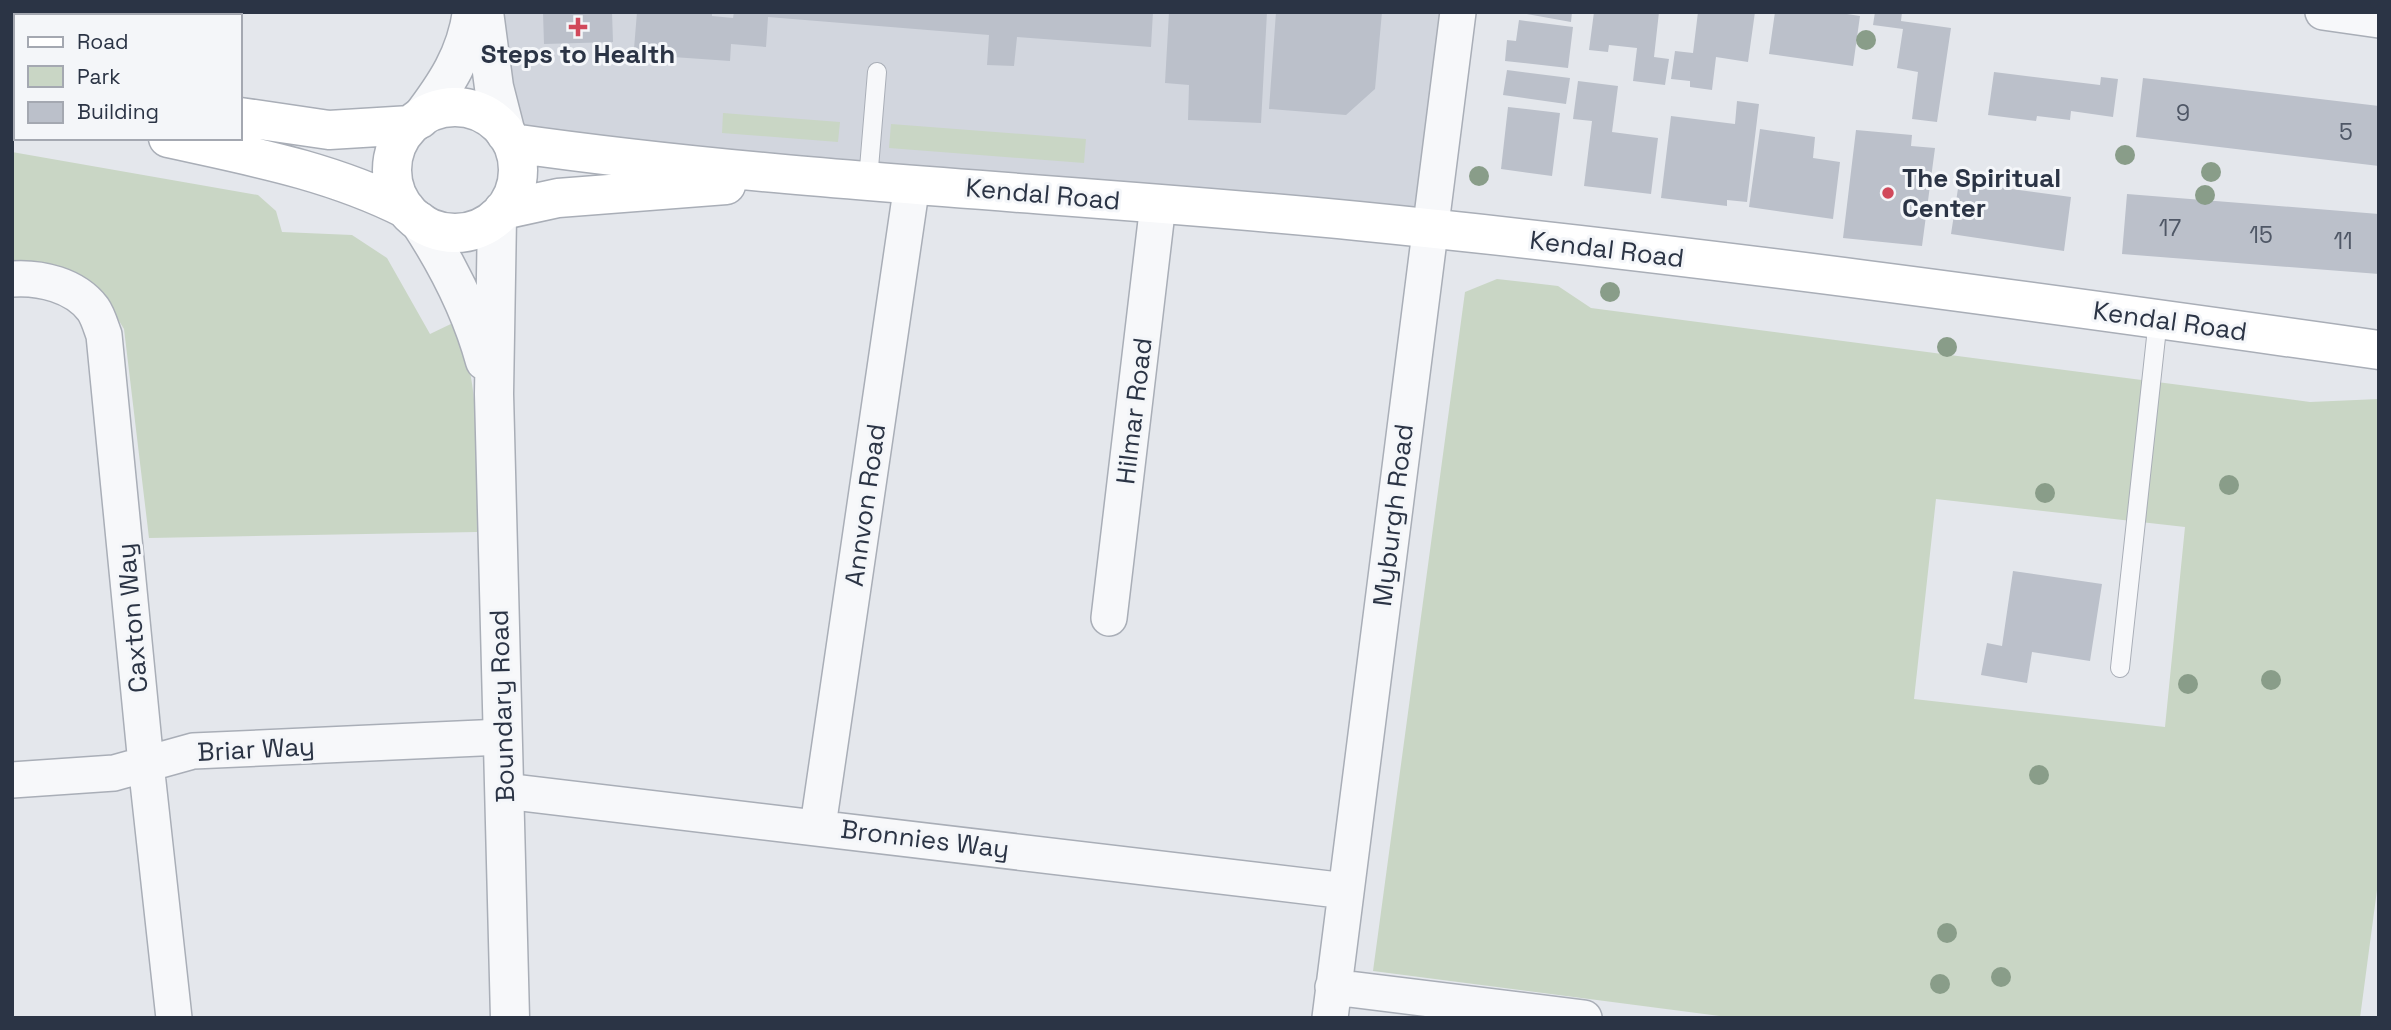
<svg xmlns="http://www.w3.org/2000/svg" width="2391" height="1030" font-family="'Space Grotesk',sans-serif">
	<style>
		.built { fill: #d2d6de }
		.green { fill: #c9d6c5; fill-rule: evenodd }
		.building { fill: #bbc0ca }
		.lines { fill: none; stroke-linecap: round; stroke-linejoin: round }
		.service-casing { stroke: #a9aeb7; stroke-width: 20 }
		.minor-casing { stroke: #a9aeb7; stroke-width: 38 }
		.tertiary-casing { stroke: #a9aeb7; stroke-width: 41 }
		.secondary-casing { stroke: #a9aeb7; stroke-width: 41 }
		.service { stroke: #f7f8fa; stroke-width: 18 }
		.minor { stroke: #f7f8fa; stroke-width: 35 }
		.tertiary { stroke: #f7f8fa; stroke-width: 38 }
		.secondary { stroke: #fff; stroke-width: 38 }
		.tree { fill: #899d89 }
		.poi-dot { fill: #d1495b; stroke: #f4f6f9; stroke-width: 2.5 }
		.labels { text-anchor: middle; stroke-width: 6; stroke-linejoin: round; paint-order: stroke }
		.number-label { font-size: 23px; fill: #4f5766 }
		.poi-label { font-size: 26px; font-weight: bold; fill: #2b3445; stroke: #f4f6f9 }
		.street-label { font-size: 26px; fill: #2b3445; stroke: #f4f6f9 }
	</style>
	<rect width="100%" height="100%" fill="#e4e7ec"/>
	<path class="built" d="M484,12H1458L1429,229L512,143Z"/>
	<path class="green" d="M723,113L840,122L838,142L722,133Z
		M891,124L1086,139L1084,163L889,148Z
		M12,152L258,195L276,211L282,232L352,235L387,258L430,334L455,322C483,385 476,465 477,532L149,538L124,329C108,301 81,268 46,263C35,261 23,263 12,264Z
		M1497,279L1558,286L1591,308L2310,402L2379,399V875L2360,1018H1735L1373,971L1465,292ZM1936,499L2185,527L2165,727L1914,699Z"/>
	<path class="building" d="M543,12H612L613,42L544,44Z
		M637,12H712V16L733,18L734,12H1153L1151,47L1017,37L1014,66L987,65L989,35L768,17L766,47L731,44L730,61L673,57L672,64L633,61Z
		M1169,12H1267L1261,123L1188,120L1189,85L1165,83Z
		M1276,12H1382L1375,89L1346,115L1269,109Z
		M1515,12H1572L1571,22Z
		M1594,12H1659L1654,57L1669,59L1665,85L1633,81L1637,48L1609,45L1608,52L1589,50Z
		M1698,12H1755L1748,62L1716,57L1712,90L1690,87V81L1671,79L1675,51L1693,53Z
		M1775,12H1834L1860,16L1853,66L1769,54Z
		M1875,12H1902L1901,21L1951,28L1937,122L1912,119L1918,72L1897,68L1903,29L1873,25Z
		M1519,20L1573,27L1568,68L1505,61L1507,40L1516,41Z
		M1507,70L1570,78L1566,104L1503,95Z
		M1994,72L2100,85L2101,77L2118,79L2113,117L2071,111L2070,120L2037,116L2036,121L1988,115Z
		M2143,78L2379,106V166L2136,137Z
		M1578,81L1618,86L1612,132L1658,138L1651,194L1584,186L1592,121L1573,119Z
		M1737,101L1759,104L1747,202L1727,200V206L1661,198L1671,116L1735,124Z
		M1508,107L1560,113L1552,176L1501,169Z
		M1760,129L1815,137L1813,158L1840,162L1833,219L1749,207Z
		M1856,130L1912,135L1911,146L1935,148L1922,246L1843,238Z
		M1959,182L2071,197L2064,251L1951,234Z
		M2127,194L2379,214V274L2122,254Z
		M2013,571L2102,584L2090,661L2032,652L2027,683L1981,675L1987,643L2002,646Z"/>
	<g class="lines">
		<g class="service-casing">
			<path id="service" d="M868,180L877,72
				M2120,668L2158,319"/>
		</g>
		<g class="minor-casing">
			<path id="minor" d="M2323,12L2379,20
				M12,279C40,277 75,285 93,309C98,316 101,327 104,335L146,764L174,1018
				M1109,618L1158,204
				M12,780L114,773L193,751L502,737
				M505,791L1346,891
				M818,826L912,184
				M1333,987L1584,1018
				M1330,1018L1458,12"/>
		</g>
		<g class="tertiary-casing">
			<path id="tertiary" d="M484,12L494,87L506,134
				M420,119C446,85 466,55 472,12
				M497,217L494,394L510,1018
				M419,221C448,265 471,310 485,361"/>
		</g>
		<g class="secondary-casing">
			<path id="secondary" d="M12,89L16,90
				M392 170a63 63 0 1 1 126 0a63 63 0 1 1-126 0Z
				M240,117L329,130L411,125
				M168,138C250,156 331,171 406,209
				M512,143C792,183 1076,193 1358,221C1699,255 2039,302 2379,350
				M503,210L558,198L726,185"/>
		</g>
		<use href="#service" class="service"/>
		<use href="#minor" class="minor"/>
		<use href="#tertiary" class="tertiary"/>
		<use href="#secondary" class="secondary"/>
	</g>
	<g class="tree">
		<circle cx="1866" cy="40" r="10"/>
		<circle cx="2125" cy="155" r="10"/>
		<circle cx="2211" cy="172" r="10"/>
		<circle cx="1479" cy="176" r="10"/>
		<circle cx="2205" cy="195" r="10"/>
		<circle cx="1610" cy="292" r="10"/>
		<circle cx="1947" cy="347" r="10"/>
		<circle cx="2229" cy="485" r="10"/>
		<circle cx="2045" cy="493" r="10"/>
		<circle cx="2271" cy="680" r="10"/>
		<circle cx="2188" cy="684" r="10"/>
		<circle cx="2039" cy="775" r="10"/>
		<circle cx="1947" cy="933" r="10"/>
		<circle cx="2001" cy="977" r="10"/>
		<circle cx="1940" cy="984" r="10"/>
	</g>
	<g class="poi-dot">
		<path d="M574.5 16.5h7v7h7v7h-7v7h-7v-7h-7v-7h7z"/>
		<circle cx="1888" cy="193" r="7"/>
	</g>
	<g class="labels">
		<g class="number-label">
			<text x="2183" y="121">9</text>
			<text x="2346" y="140">5</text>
			<text x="2170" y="236">17</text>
			<text x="2261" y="243">15</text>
			<text x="2343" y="249">11</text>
		</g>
		<g class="poi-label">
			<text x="578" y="63">Steps to Health</text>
			<text x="1902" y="187" text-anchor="start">The Spiritual<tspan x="1902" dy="30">Center</tspan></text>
		</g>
		<g class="street-label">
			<text transform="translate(1043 194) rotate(5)" y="9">Kendal Road</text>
			<text transform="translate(1607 249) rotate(7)" y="9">Kendal Road</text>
			<text transform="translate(2170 321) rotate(8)" y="9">Kendal Road</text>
			<text transform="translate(1134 411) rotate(-83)" y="9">Hilmar Road</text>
			<text transform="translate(865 505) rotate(-82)" y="9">Annvon Road</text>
			<text transform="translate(1393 515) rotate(-83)" y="9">Myburgh Road</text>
			<text transform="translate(132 618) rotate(-95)" y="9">Caxton Way</text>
			<text transform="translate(502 706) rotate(-92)" y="9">Boundary Road</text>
			<text transform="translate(256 749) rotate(-3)" y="9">Briar Way</text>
			<text transform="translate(925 839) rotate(7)" y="9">Bronnies Way</text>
		</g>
	</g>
	<rect width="2391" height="1030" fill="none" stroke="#2b3445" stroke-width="28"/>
	<rect x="14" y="14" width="228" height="126" fill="#f4f6f9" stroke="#a4a8b1" stroke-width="2"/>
	<rect x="28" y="37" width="35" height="10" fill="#ffffff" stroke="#a4a8b1" stroke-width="2"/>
	<text x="77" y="49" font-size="21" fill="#2b3445">Road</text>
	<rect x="28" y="66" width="35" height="21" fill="#c9d6c5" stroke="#a4a8b1" stroke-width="2"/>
	<text x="77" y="84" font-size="21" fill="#2b3445">Park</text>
	<rect x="28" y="102" width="35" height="21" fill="#bbc0ca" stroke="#a4a8b1" stroke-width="2"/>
	<text x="77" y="119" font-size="21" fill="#2b3445">Building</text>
</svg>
